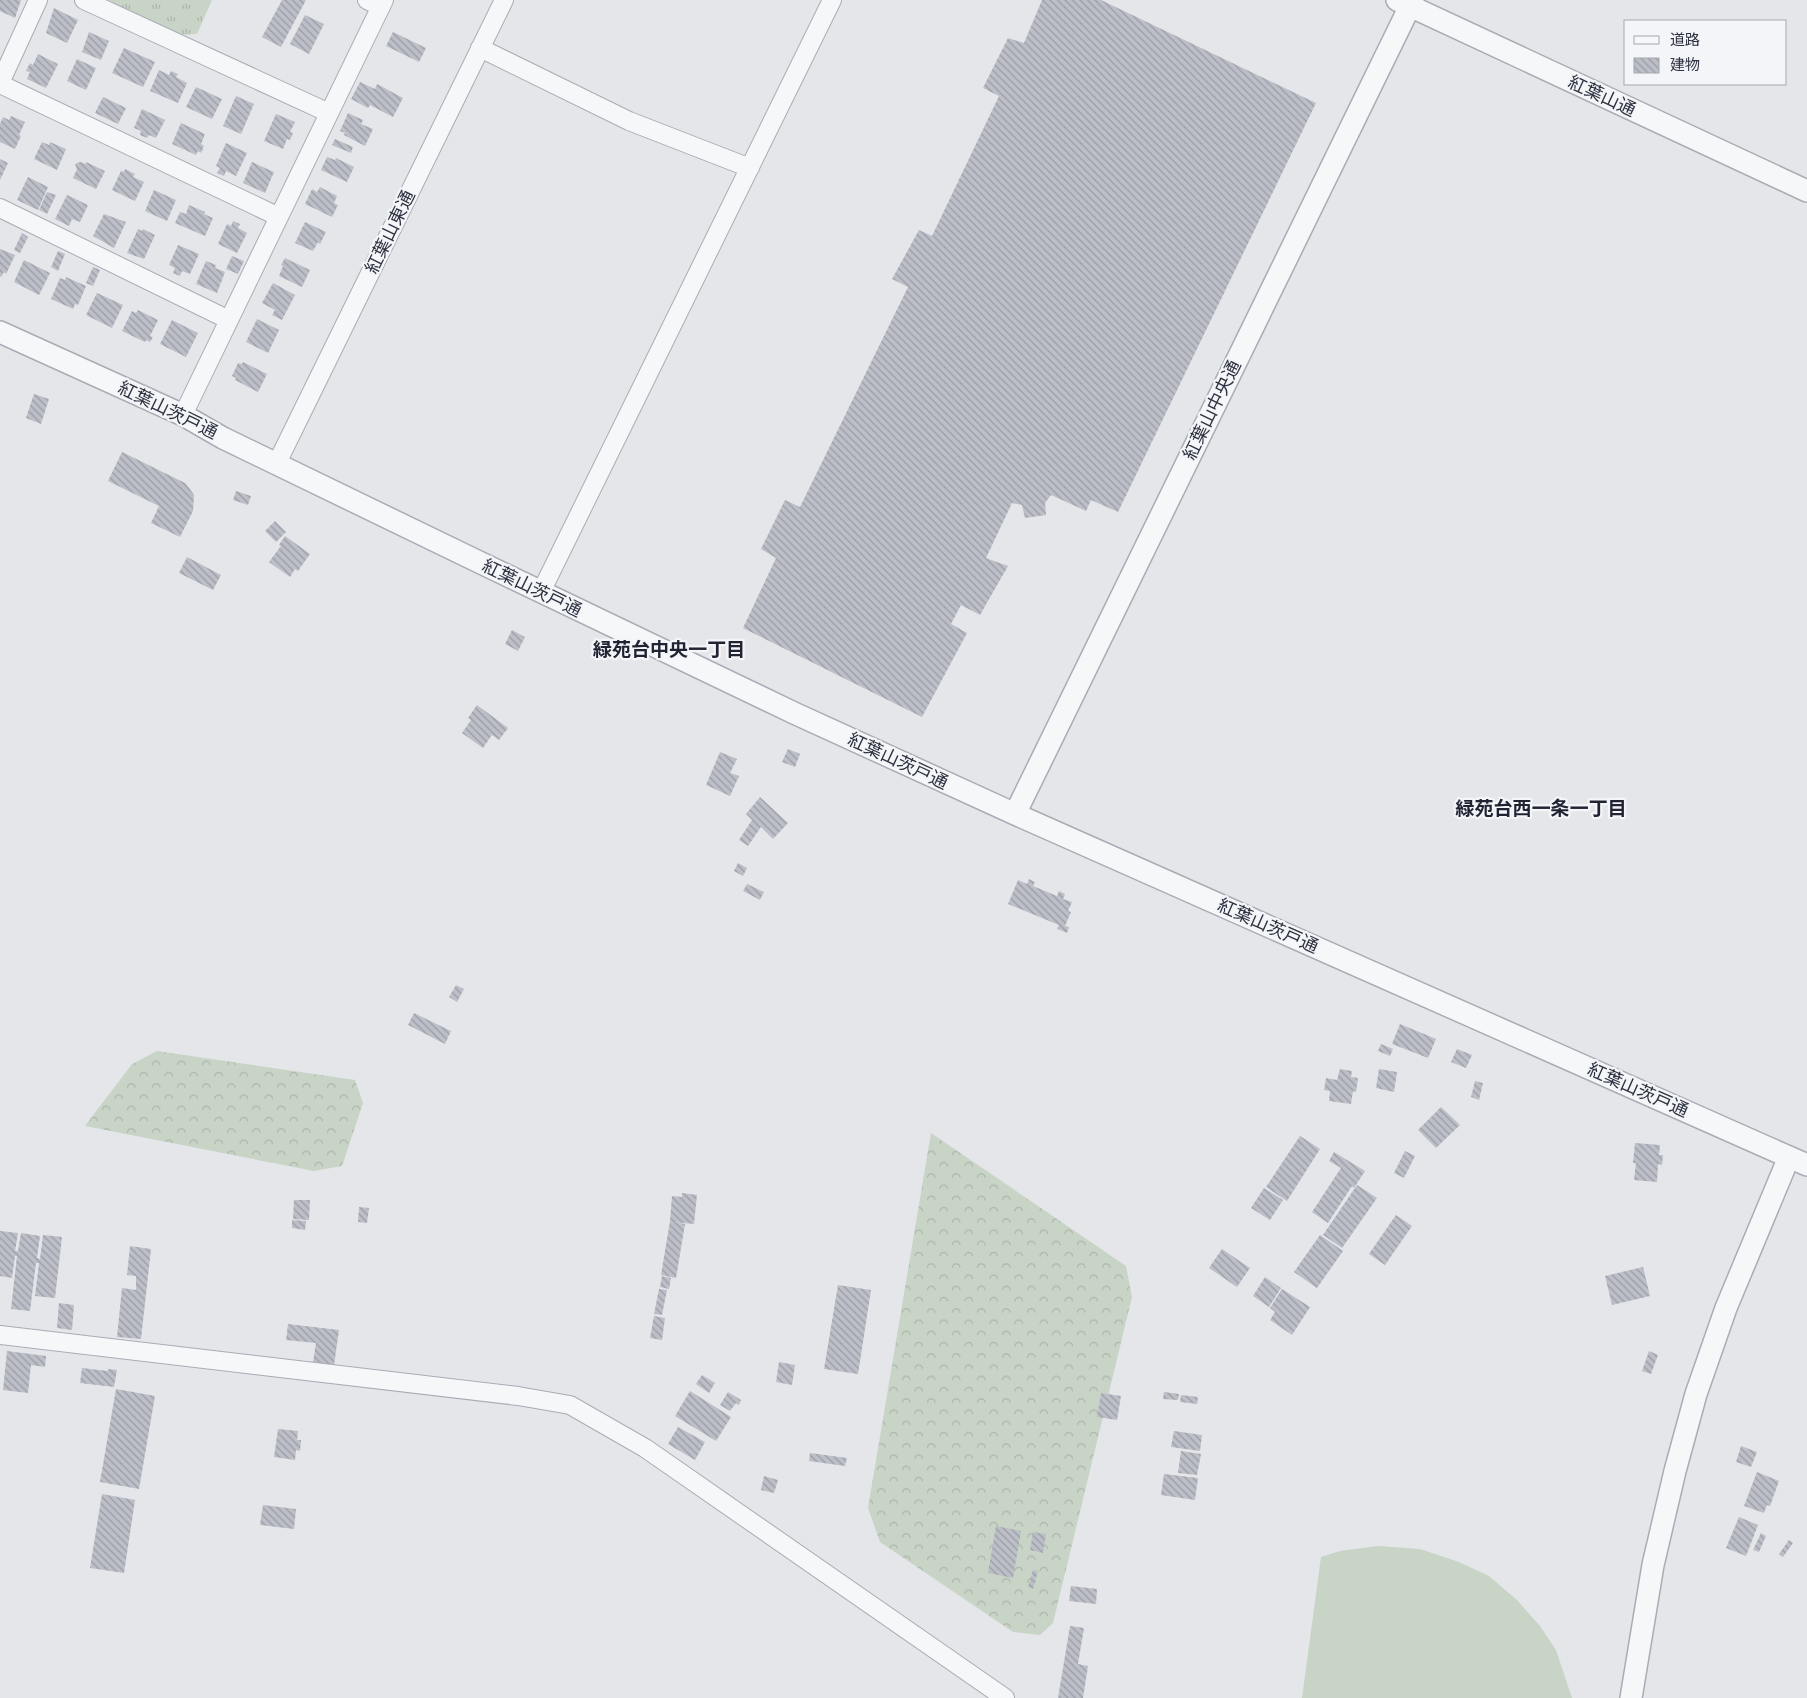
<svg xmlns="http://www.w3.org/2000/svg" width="1807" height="1698" font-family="'Noto Sans','Noto Sans JP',sans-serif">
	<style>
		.grass { fill: url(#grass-tufts) }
		.forest { fill: url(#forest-crowns) }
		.garden { fill: #c8d4c6 }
		.building { fill: url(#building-back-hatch) }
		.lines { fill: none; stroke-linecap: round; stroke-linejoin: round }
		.minor-casing { stroke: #a9acb4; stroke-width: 20 }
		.tertiary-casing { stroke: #a9acb4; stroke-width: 24 }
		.minor { stroke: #f6f7f9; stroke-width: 18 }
		.tertiary { stroke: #f6f7f9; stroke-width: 21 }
		.labels { text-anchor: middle; stroke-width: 4.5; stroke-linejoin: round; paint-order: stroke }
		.street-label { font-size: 18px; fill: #2d3241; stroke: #f4f5f8 }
		.neighbourhood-label { font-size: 19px; font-weight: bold; fill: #1f2332; stroke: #f4f5f8 }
	</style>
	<defs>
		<pattern id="grass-tufts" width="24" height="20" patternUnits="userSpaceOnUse" patternTransform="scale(1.25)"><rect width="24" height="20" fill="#c8d4c6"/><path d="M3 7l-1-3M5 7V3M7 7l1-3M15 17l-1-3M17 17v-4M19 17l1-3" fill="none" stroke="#acb6ab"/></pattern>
		<pattern id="forest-crowns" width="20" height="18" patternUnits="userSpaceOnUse" patternTransform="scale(1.25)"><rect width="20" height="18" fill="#c8d4c6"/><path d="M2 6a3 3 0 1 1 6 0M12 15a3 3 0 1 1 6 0" fill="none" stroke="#acb6ab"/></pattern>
		<pattern id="building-back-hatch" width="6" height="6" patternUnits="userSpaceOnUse" patternTransform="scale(1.25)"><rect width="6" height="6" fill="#bcbfc7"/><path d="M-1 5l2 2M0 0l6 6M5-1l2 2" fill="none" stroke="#999ca3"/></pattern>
	</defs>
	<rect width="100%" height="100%" fill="#e4e6ea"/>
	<path class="grass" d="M109,0H212L197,34L163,36Z"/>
	<path class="forest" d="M157,1051L355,1080L363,1103L342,1166L314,1171L85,1126L132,1064Z
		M931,1133L1126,1266L1132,1297L1053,1623L1040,1635L1013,1632L880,1542L868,1508Z"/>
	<path class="garden" d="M1378,1546L1420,1549L1459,1562L1489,1576L1517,1600L1540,1626L1556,1650L1572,1698H1302L1321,1557L1340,1551Z"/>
	<path class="building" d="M0,0H21L15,18L0,11Z
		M282,0H306L281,47L262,37Z
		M1042,0H1101L1316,103L1118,512L1091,500L1086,511L1051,495L1045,503L1046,515L1025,518L1022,505L1012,503L986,558L1008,566L980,615L961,605L951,624L967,633L922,717L743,628L776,558L761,549L785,500L800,507L908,287L892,279L919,230L932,236L999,96L983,88L1008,38L1024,43Z
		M54,8L78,20L67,43L46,33Z
		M305,15L324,24L309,54L290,44Z
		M89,32L109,41L101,60L82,52Z
		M393,32L426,48L419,62L386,46Z
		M124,48L155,62L143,87L112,73Z
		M38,54L58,64L46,88L27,79L30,72L26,71L30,63L33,65Z
		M77,59L96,68L86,90L67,81Z
		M159,70L169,75L171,71L178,74L176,77L187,83L178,103L150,91Z
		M360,82L375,89L377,84L403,98L393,117L370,105L368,108L351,99Z
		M196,87L222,99L212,119L186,107Z
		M236,96L254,104L241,134L223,126Z
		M103,97L126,108L118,124L95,113Z
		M142,109L165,120L156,138L149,135L147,138L140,135L141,131L134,128Z
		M348,113L363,120L361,124L373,129L365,146L344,135L345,133L340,131Z
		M276,114L295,122L290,132L293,133L290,140L287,139L283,149L264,141Z
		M11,116L25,122L19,135L21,136L15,149L0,142V124L3,117L9,120Z
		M181,123L205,134L201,144L204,146L201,153L198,151L196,155L172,144Z
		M335,139L353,147L351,153L332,145Z
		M42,142L49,145L50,142L66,149L57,170L34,159Z
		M226,143L247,153L236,176L226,171L224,176L217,173L220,168L216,166Z
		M327,157L335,160L336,158L354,167L347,182L321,170Z
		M0,159L8,163L0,180Z
		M80,162L86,164V162L105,171L96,189L73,178L77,169L75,164Z
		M252,162L274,172L265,193L243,183Z
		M125,169L135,174L133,177L144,182L135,201L112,190L121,171L124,172Z
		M28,177L48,187L38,210L17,200Z
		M320,187L337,196L334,203L338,205L332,217L305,204L312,189L317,192Z
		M154,190L176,200L167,221L145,211Z
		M47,192L56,195L47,214L39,210Z
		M67,195L88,205L80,222L72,219L69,226L55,219Z
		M189,205L205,212L204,214L213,218L205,236L175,223L180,212L186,214Z
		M104,214L126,222L114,248L93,236Z
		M233,221L240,224L238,228L247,233L237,253L218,244L227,224L231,226Z
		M305,222L326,232L320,244L318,242L313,251L295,243Z
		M138,229L142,231L143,229L155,235L144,259L127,253Z
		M22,233L28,237L20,253L14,250Z
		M178,245L199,254L190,274L182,271L180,276L173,273L175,268L169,265Z
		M0,249L15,255L6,274L4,272L1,277L0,276Z
		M58,251L65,254L58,271L51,267Z
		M232,256L244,261L238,274L226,269Z
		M285,258L310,270L302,287L279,276L283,266L281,265Z
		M24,260L50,273L39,295L14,282Z
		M206,261L216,265L215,268L225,272L217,293L196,284Z
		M93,267L100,270L93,286L86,283Z
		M66,277L86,286L78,305L75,304L73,309L51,299L60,278L65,280Z
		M273,283L295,295L282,320L272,315L275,310L262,303Z
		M97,293L123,305L112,328L86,315Z
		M138,310L158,320L150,336L153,337L150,342L146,340L145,342L122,331L132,311L136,313Z
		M257,319L279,330L268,353L246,342Z
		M172,320L198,333L186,357L160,344Z
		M243,362L267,374L258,392L235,380L236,378L232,376L238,363L242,364Z
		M34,394L49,399L41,424L26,418Z
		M122,452L185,483L190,489L194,495L193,511L180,537L151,523L159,506L108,481Z
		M236,491L251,496L248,505L233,500Z
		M275,521L286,532L276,542L265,531Z
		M285,536L310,554L298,571L295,569L290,577L269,562L281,546L279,545Z
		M187,557L221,575L213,590L179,573Z
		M512,630L525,637L518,651L505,644Z
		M477,705L508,728L499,740L492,735L483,748L462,733L471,720L468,718Z
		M788,749L800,754L795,767L782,762Z
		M720,752L737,759L730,773L739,776L730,796L706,785Z
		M760,797L788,823L773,839L761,827L748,846L739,840L752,820L746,814Z
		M738,863L747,868L743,876L734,871Z
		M1029,879L1035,882L1033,886L1057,896L1059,891L1065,894L1063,899L1072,902L1068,911L1071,912L1065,926L1069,927L1067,933L1057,929L1059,925L1008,904L1018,880L1027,884Z
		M747,884L764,892L760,900L743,891Z
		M456,985L464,989L457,1002L449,997Z
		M414,1013L451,1031L445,1044L408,1025Z
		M1400,1024L1436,1039L1428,1058L1392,1044Z
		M1381,1044L1393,1049L1390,1056L1378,1051Z
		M1457,1049L1472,1055L1466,1068L1451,1062Z
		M1340,1069L1352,1071L1351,1077L1358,1078L1356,1092L1353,1091L1351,1104L1329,1101L1330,1091L1324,1090L1326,1078L1337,1080Z
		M1379,1069L1397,1072L1394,1092L1376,1088Z
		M1475,1081L1483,1083L1479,1100L1471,1097Z
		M1441,1107L1460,1125L1436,1148L1418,1130Z
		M1300,1136L1320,1149L1287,1201L1266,1187Z
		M1635,1143L1660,1145L1659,1155H1663L1662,1165L1658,1164L1657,1182L1634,1180L1636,1163H1633Z
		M1405,1151L1415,1156L1404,1178L1394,1173Z
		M1334,1152L1365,1171L1354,1188L1352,1186L1328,1223L1312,1212L1341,1168L1329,1161Z
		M1357,1185L1377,1198L1342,1248L1323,1235Z
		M1264,1188L1283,1200L1270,1220L1251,1208Z
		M682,1193L697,1195L694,1224L673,1222L685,1224L676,1278L661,1275L670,1221L672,1196L682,1197Z
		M294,1200H310L309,1220L293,1219Z
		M359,1207L369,1208L367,1223L358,1222Z
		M1396,1215L1412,1226L1385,1265L1369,1254Z
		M292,1220L306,1221L305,1230L292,1228Z
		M0,1231L18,1233L15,1251H18L21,1233L40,1236L37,1258L40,1259L43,1235L62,1237L55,1298L35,1296L39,1263H36L30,1311L11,1309L17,1256H15L12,1278L0,1276Z
		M1320,1235L1343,1251L1317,1288L1294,1272Z
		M130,1246L151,1249L141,1339L117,1337L122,1288L136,1290V1276L127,1275Z
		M1222,1249L1250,1268L1237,1287L1209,1268Z
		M1643,1267L1650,1296L1612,1305L1605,1276Z
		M662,1276L671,1278L669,1289L660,1287Z
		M1265,1277L1281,1288L1269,1307L1253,1296Z
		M838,1285L871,1290L858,1374L824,1369Z
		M659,1289L667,1290L662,1315L654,1314Z
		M1282,1289L1310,1307L1292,1335L1270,1320L1275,1312L1270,1308Z
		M59,1303L74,1305L72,1330L57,1328Z
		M654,1316L665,1318L662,1340L650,1338Z
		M288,1324L339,1330L334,1365L313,1362L316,1343L286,1340Z
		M7,1351L46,1356L45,1367L31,1365L28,1393L3,1390Z
		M1649,1351L1658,1355L1651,1374L1642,1371Z
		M779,1362L795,1365L792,1385L776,1382Z
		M82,1368L108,1371V1369L117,1370L114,1387L80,1383Z
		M702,1375L715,1383L709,1393L696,1384Z
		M116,1389L155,1396L139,1489L100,1482Z
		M690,1391L731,1417L716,1441L675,1416Z
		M728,1392L741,1400L739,1405L736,1403L730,1411L720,1405Z
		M1164,1392L1179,1394L1178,1400L1163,1399Z
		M1101,1393L1121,1396L1117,1420L1097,1417Z
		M1181,1395L1198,1397L1197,1404L1180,1402Z
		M678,1427L705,1442L695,1460L668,1444Z
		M278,1429L298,1431L297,1440H301L300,1451L296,1450L295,1460L274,1457Z
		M1174,1431L1202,1435L1200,1451L1171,1447Z
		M1741,1446L1757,1452L1751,1467L1736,1462Z
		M1181,1451L1201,1454L1197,1475L1178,1473Z
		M810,1453L847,1458L845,1466L809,1461Z
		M1757,1472L1779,1481L1770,1506L1767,1505L1764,1513L1744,1506Z
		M1164,1474L1198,1478L1195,1500L1161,1495Z
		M764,1476L778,1480L774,1493L761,1490Z
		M102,1494L135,1500L124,1573L90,1568Z
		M263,1505L296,1509L294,1529L260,1525Z
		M1739,1517L1758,1525L1746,1556L1726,1548Z
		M996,1526L1021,1531L1013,1578L988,1573Z
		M1033,1532L1046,1534L1043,1553L1030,1550Z
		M1761,1533L1766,1536L1759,1552L1753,1550Z
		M1789,1540L1793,1543L1783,1557L1779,1554Z
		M1033,1570L1038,1571L1033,1589L1028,1587Z
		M1071,1586L1097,1589L1096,1604L1069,1601Z
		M1070,1626L1084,1628L1078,1664L1088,1666L1083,1698H1058Z"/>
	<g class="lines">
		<g class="minor-casing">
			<path id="minor" d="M84,0L329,113
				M367,0L381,7
				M480,48L629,121L750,168
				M0,83L38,0
				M0,84L279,217
				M0,208L229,320
				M183,415L384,0
				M277,463L504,0
				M541,592L832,0
				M0,1335L518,1396L570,1405L645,1448L1005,1698"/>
		</g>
		<g class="tertiary-casing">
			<path id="tertiary" d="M1397,0L1807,191
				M0,332L183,415L223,438L479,562L794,713L1015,814L1807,1165
				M1015,814L1413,0
				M1631,1698L1653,1565L1675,1471L1696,1394L1726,1308L1789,1157"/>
		</g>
		<use href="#minor" class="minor"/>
		<use href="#tertiary" class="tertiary"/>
	</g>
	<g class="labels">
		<g class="street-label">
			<text transform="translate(1602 96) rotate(25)" y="6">紅葉山通</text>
			<text transform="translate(390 232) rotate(-64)" y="6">紅葉山東通</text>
			<text transform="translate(168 410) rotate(26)" y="6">紅葉山茨戸通</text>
			<text transform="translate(1212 410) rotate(-64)" y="6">紅葉山中央通</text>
			<text transform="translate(532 588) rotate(26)" y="6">紅葉山茨戸通</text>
			<text transform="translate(898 761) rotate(25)" y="6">紅葉山茨戸通</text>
			<text transform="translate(1268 926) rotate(24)" y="6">紅葉山茨戸通</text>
			<text transform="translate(1638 1090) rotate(24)" y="6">紅葉山茨戸通</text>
		</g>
		<g class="neighbourhood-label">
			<text x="669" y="656">緑苑台中央一丁目</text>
			<text x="1541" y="815">緑苑台西一条一丁目</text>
		</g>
	</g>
	<rect x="1624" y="20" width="162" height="65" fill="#f4f5f8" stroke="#a4a7af"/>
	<rect x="1634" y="36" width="25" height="8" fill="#f6f7f9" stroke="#a4a7af"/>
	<text x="1670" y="45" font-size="15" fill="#2d3241">道路</text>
	<rect x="1634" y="58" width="25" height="15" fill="url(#building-back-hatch)" stroke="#a4a7af"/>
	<text x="1670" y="70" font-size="15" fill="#2d3241">建物</text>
</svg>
